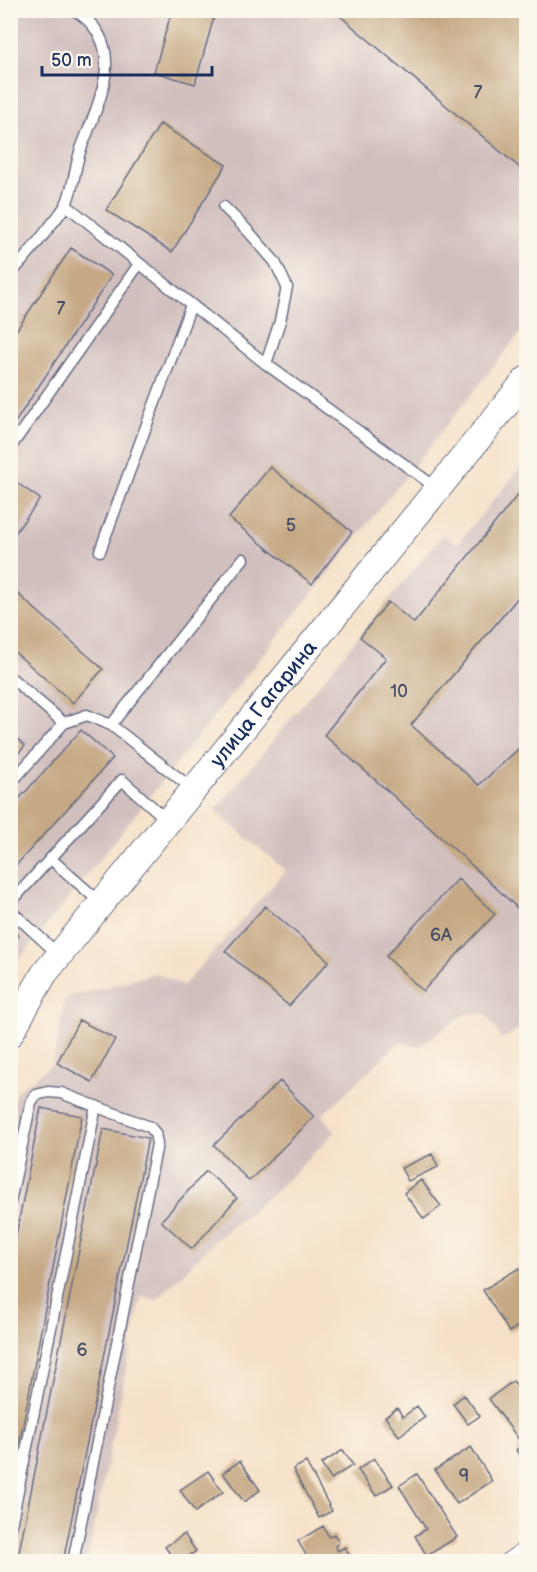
<svg xmlns="http://www.w3.org/2000/svg" width="537" height="1572" font-family="'Balsamiq Sans',sans-serif">
	<style>
		.industrial { fill: #d1bfbe }
		.building { fill: #c6a984 }
		.lines { fill: none; stroke-linecap: round; stroke-linejoin: round }
		.service-casing { stroke: #686d83; stroke-width: 13 }
		.minor-casing { stroke: #686d83; stroke-width: 22 }
		.tertiary-casing { stroke: #686d83; stroke-width: 28 }
		.service { stroke: #fff; stroke-width: 10 }
		.minor { stroke: #fff; stroke-width: 20 }
		.tertiary { stroke: #fff; stroke-width: 26 }
		.labels { text-anchor: middle; stroke-width: 6; stroke-linejoin: round; paint-order: stroke }
		.number-label { font-size: 18px; fill: #464e68 }
		.street-label { font-size: 21px; fill: #1b2f5e; stroke: #fbf7ec }
	</style>
	<rect width="100%" height="100%" fill="#fbf7ec"/>
	<filter id="ink" filterUnits="userSpaceOnUse"><feTurbulence type="fractalNoise" baseFrequency=".0167" numOctaves="2"/><feDisplacementMap in="SourceGraphic" scale="12" xChannelSelector="R" yChannelSelector="G"/><feConvolveMatrix kernelMatrix="1 2 1 2 8 2 1 2 1" color-interpolation-filters="sRGB"/></filter>
	<filter id="wash" filterUnits="userSpaceOnUse"><feTurbulence type="fractalNoise" baseFrequency=".008" numOctaves="4" result="noise"/><feDisplacementMap in="SourceGraphic" scale="24" xChannelSelector="R" yChannelSelector="G"/><feGaussianBlur stdDeviation="1.35" result="paint"/><feColorMatrix in="noise" values="0 0 0 0 0 0 0 0 0 0 0 0 0 0 0 0 0 1.4 0 .05"/><feComposite in="paint" operator="in"/></filter>
	<g filter="url(#wash)">
		<rect width="100%" height="100%" fill="#f6e1c8"/>
		<path class="industrial" d="M11,11H526V326L11,970Z
			M526,461V1025L502,1039L486,1014H465L418,1047L400,1042L322,1115L335,1132L276,1191L215,1240L157,1300L141,1296L87,1561L11,1562L10,1116L16,1091L53,1064L65,998L156,973L183,986L286,871L215,811L443,534L457,544Z"/>
		<g id="blocks">
			<path class="building" d="M172,10H216L195,84L154,72Z
				M333,10H526V173Z
				M160,124L226,165L172,252L106,210Z
				M71,248L112,275L10,430V340Z
				M270,467L352,532L312,584L229,518Z
				M10,478L40,499L10,540Z
				M520,492L526,497V588L411,725L479,785L526,742V916L464,858L324,735L386,658L360,637L388,602L414,623Z
				M10,587L103,669L73,703L10,648Z
				M81,730L113,758L10,872V809Z
				M10,732L25,746L10,762Z
				M458,879L495,914L423,991L386,956Z
				M265,906L329,961L289,1006L225,951Z
				M10,928L19,936L10,945Z
				M79,1020L115,1039L92,1082L57,1063Z
				M280,1081L314,1117L249,1181L214,1145Z
				M41,1108L82,1116L12,1482H10V1266Z
				M103,1129L148,1138L63,1562H17Z
				M432,1154L438,1167L408,1181L401,1168Z
				M206,1171L237,1198L192,1249L161,1221Z
				M421,1180L441,1206L424,1219L404,1193Z
				M519,1268L523,1276L526,1274V1321L509,1332L483,1290Z
				M513,1381L518,1387L521,1385L526,1392V1465L516,1450L523,1445L489,1399Z
				M464,1395L480,1416L468,1424L453,1404Z
				M417,1406L425,1417L399,1436L385,1417L397,1408L403,1417Z
				M471,1447L492,1481L457,1504L435,1470Z
				M343,1450L353,1465L331,1479L321,1464Z
				M374,1458L393,1485L376,1496L358,1470Z
				M240,1461L260,1490L244,1502L223,1473Z
				M306,1462L332,1511L319,1518L293,1469Z
				M208,1471L223,1492L195,1512L180,1490Z
				M417,1474L457,1537L427,1556L415,1536L426,1529L399,1486Z
				M323,1526L329,1537L334,1534L339,1543L335,1546L338,1551L345,1547L353,1562H310L298,1541Z
				M184,1534L196,1551L181,1562H176L165,1547Z"/>
		</g>
	</g>
	<g filter="url(#ink)">
		<use href="#blocks" fill-opacity="0" stroke="#686d83" stroke-width="1.5"/>
		<g class="lines">
			<g class="service-casing">
				<path id="service" d="M66,205L266,364
					M224,207L249,232L275,262L287,287L280,321L266,364L438,489
					M10,274C26,258 38,242 51,225C56,219 61,213 65,206C73,193 75,165 81,149C98,103 131,44 74,10
					M10,448L139,264
					M100,551L191,305
					M10,677L64,723
					M111,725L243,559
					M10,784L64,723L87,715L111,725L194,790
					M51,859L101,903
					M10,903L122,780L168,821
					M10,910L59,955
					M10,1202L31,1102L36,1095L48,1092L61,1093L150,1127L155,1133L157,1144L73,1562
					M10,1530L96,1106"/>
			</g>
			<g class="minor-casing">
				<path id="minor" d="M510,1562L526,1551"/>
			</g>
			<g class="tertiary-casing">
				<g id="tertiary">
					<path id="s1" d="M10,1034L44,974L526,380"/>
				</g>
			</g>
			<use href="#service" class="service"/>
			<use href="#minor" class="minor"/>
			<use href="#tertiary" class="tertiary"/>
		</g>
	</g>
	<g class="labels">
		<g class="number-label">
			<text x="478" y="98">7</text>
			<text x="61" y="314">7</text>
			<text x="291" y="531">5</text>
			<text x="399" y="697">10</text>
			<text x="441" y="941">6А</text>
			<text x="82" y="1356">6</text>
			<text x="464" y="1482">9</text>
		</g>
		<g class="street-label">
			<text dy="7" stroke="none"><textPath href="#s1" startOffset="417">улица Гагарина</textPath></text>
		</g>
	</g>
	<rect width="537" height="1572" fill="none" stroke="#fbf7ec" stroke-width="36"/>
	<path d="M42 66v9h170v-9" fill="none" stroke="#1b2f5e" stroke-width="3"/>
	<text x="51" y="66" font-size="18" fill="#1b2f5e" stroke="#fbf7ec" stroke-width="4.5" paint-order="stroke">50 m</text>
</svg>
